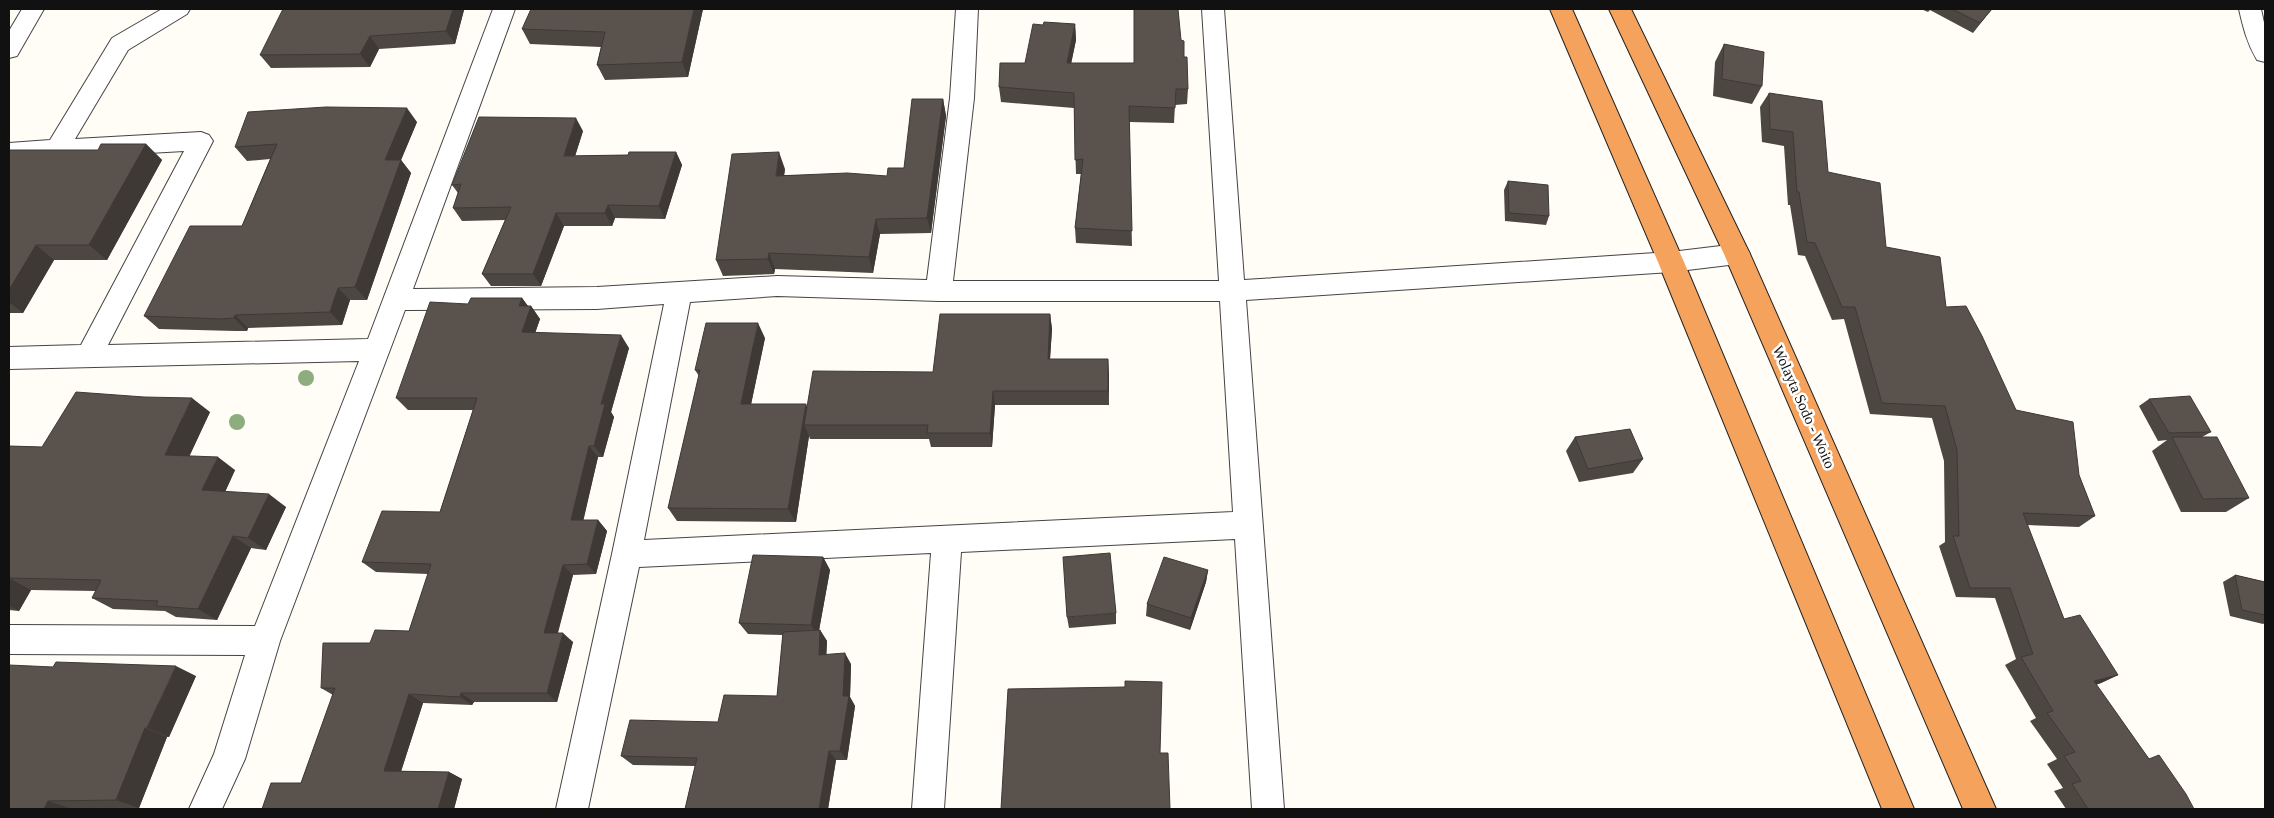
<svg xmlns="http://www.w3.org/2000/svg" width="2274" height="818" font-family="'Times New Roman',serif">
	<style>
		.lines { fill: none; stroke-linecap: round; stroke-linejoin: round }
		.minor-casing { stroke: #444; stroke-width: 2 }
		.highway-casing { stroke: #222; stroke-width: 2 }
		.minor { fill: #fff; fill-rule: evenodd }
		.highway { fill: #f5a25d; fill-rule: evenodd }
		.tree { fill: #8dad7f }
		.wall { fill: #4d4742 }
		.shaded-wall { fill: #3f3936 }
		.building { fill: #5a524d; stroke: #3f3936 }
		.labels { text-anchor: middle; stroke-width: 5; stroke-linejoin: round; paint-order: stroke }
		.street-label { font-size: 15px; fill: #111; stroke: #fff }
	</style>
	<rect width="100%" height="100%" fill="#fffdf5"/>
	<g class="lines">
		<g class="minor-casing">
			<path id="minor" d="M22,9H44L17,56L9,58V31Z
				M162,9H190L187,14L128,50L75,139L201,132L209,135L213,141L108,345L368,339L493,9H515L413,289L597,287L777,276L927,280L950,98L956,9H978L974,98L953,281H1219L1202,9H1224L1244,280L1671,252L1737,244L1746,247L1750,254L1746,261L1737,264L1671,272L1246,300L1284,809H1252L1235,539L961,552L944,809H912L931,553L639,567L588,809H556L612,554L664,304L597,309L405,310L280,641L245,759L222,809H189L214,754L245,655L9,654V625L255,626L359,361L9,369V347L81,345L184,151L9,161V143L50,140L112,38ZM777,296L939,301H1220L1233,512L644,540L690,302Z
				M2239,9H2261L2265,27V62L2257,60C2247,43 2243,27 2239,9Z"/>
		</g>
		<g class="highway-casing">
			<path id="highway" d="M1550,9H1572L1684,262L1914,809H1882L1658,262Z
				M1609,9H1631L1750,254L1996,809H1963L1724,254Z"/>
		</g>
		<use href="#minor" class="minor"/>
		<use href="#highway" class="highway"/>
	</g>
	<g class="tree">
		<circle cx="306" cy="378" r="8"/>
		<circle cx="237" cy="422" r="8"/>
	</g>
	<path class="wall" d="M703,9L688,77L605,80L597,65L601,47L530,44L522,29Z
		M1921,9H1992L1973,33L1930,10L1928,12Z
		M464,10L455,44L379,49L370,67L271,68L260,55Z
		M1075,24L1076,40L1071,63H1134L1181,40L1188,89L1187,104L1175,105L1174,123L1129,122L1132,246L1076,243L1075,228L1081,174H1076L1074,108L1001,102L999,87L1025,63L1043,25Z
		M1724,44L1762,86L1752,104L1713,96L1715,62Z
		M1769,93L1828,172L1886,247L1946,307L2016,410L2079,475L2095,516L2079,527L2027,525L2064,619L2118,675L2101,683L2096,685L2149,759L2194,809H2066L2054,791L2063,788L2047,764L2057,759L2030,721L2036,718L2005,665L2016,659L1995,598L1956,597L1939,546L1945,542L1944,461L1932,418L1870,414L1844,319L1832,320L1805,256L1798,255L1790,205H1788L1784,146L1762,142L1760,107Z
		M943,99L946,116L931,233L880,234L873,273L775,269L774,274L723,276L716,260L785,169L784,175L887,176L904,168Z
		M417,122L401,160L411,173L367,300H350L342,325L248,328L247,331H235L159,329L144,316L242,226L270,159L247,161L235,147Z
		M583,131L575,156L628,155L676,152L682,165L665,219L615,218L612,226H564L541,286H491L482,274L505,220L462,221L453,208L458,193L452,185Z
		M146,144L162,160L107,260H54L23,313H9V150H98Z
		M1508,181L1549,216L1546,225L1505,221L1504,190Z
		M522,298L528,306H531L540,319L535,333L629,348L611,412L614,417L603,457H598L583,520H598L607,531L596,574L573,575L558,633L573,642L557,702H474L472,705L423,703L401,771L449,772L462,779L454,809H262L301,783L333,695L321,688L370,643L409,631L428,574L376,572L362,562L440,512L473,410H408L396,398L468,304Z
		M1050,314L1052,329L1050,359H1108L1109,405H995L992,447H931L929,439H810L809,436L796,522L677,521L668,508L699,376L695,370L765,338L751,404L807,407L933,372Z
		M2149,399L2211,432L2202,437L2249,498L2226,512H2181L2152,451L2167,440L2158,441L2139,406Z
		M210,412L189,456L235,470L225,492L286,507L266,550L251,548L217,620L176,617L165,611L113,609L92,598L96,591L31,590L19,611L9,610V446L42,447Z
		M1575,437L1643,459L1633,473L1579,482L1566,451Z
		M823,557L830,570L819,630H820L827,641L826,655L851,664L850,697L855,706L847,760H836L828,809H685L695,766L633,765L621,756L718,722L777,696L783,635L748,634L739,623Z
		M1208,570L1206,582L1190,630L1146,616L1147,604Z
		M2235,575L2265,582V623L2263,624L2230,616L2223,582Z
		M1116,613V624L1069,628L1067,617Z
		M196,676L169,737H167L139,808L9,809Z"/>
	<path class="shaded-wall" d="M453,9H464V10L455,44L446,31Z
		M694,9H703L688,77L682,62Z
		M1075,24L1076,40L1068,79L1067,63Z
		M370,36L379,49L370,67L360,54Z
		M943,99L946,116L931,233L927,218Z
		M407,108L417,122L401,160L411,173L367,300L355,287L385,160Z
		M576,118L583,131L571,169L564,156Z
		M146,144L162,160L107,260L89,245Z
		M676,152L682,165L665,219L659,206Z
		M779,152L785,169L782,192L776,176Z
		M608,205L615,218L612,226L605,213Z
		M556,213L564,226L541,286L533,274Z
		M876,219L880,234L873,273L869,257Z
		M36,245L54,260L23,313L9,302V290Z
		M769,253L775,269L774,274L768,259Z
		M338,288L350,300L342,325L330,312Z
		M522,298L530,309L531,306L540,319L531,345L522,332L519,306Z
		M1050,314L1052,329L1049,374L1048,359Z
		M235,315L248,328L247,331L234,318Z
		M758,323L765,338L748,419L741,404Z
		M621,335L629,348L611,412L614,417L603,457L594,446L601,404Z
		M1108,359L1109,374V405L1108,391Z
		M993,391L995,405L992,447L990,433Z
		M192,398L210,412L184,468L165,455Z
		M806,404L812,419L804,425L809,436L796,522L788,509Z
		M589,446L598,457L581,531L571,520Z
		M218,457L235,470L220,503L202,490Z
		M269,494L286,507L266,550L248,538Z
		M598,520L607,531L596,574L587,564Z
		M233,536L251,548L217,620L198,609Z
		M823,557L830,570L818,636L811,625Z
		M563,565L573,575L555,642L544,633Z
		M1208,570L1206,582L1190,630L1191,618Z
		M9,578L31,590L19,611L9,606Z
		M820,630L827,641L826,666L819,655Z
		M563,633L573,642L557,702L547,693Z
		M845,653L851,664L850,697L855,706L847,760L840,751Z
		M176,666L196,676L169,737L147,728Z
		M2118,675L2101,683L2077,689L2094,681Z
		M461,693L474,702L472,705L460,697Z
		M409,694L423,703L399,778L384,771Z
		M145,728L167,737L139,808L116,800Z
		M829,751L836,760L828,809H819Z
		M449,772L462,779L454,809H438Z
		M48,801L72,809H44Z"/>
	<path class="building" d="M283,9H453L446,31L370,36L360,54L260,55Z
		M531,9H694L682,62L597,65L605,32L522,29Z
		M1134,9H1178L1181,40L1184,41V57H1187L1188,89H1176L1175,108L1129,106L1132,231L1075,228L1083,159L1075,160L1074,93L999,87L1000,63H1025L1033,24L1043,25L1044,22L1075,24L1067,63H1134Z
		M1952,9H1992L1980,23Z
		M1724,44L1764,52L1762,86L1722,79Z
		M1769,93L1822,101L1828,172L1880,183L1886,247L1940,257L1946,307L1966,306L1982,336L2016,410L2073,422L2079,475L2095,516L2023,513L2064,619L2080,615L2118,675L2094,681L2149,759L2159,755L2186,794L2194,809H2088L2072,784L2081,781L2064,756L2075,752L2047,713L2053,711L2021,657L2033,654L2010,588H1970L1953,536H1959L1957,450L1945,406L1882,403L1855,307H1842L1815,243L1807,242L1799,192H1797L1793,132L1770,129Z
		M912,99H943L927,218L876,219L869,257L769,253L768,259L716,260L732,154L779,152L776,176L847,173L887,176L888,168H904Z
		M326,107L407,108L385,160H401L355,287L338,288L330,312L235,315L234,318L221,319L144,316L190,226H242L277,144L235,147L248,112Z
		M479,117L576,118L564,156L628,155L629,152H676L659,206L608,205L605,213H556L533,274H482L511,207L453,208L461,184L452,185Z
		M101,144H146L89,245H36L9,290V150H98Z
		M1508,181L1548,185L1549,216L1509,213Z
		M471,298H522L519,306H531L522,332L621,335L601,404H605L594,446H589L571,520H598L587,564L563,565L544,633H563L547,693H461L460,697L409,694L384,771L449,772L438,809H262L271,783H301L335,688H321L323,643H370L375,630L409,631L431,564L362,562L382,511L440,512L477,398H396L430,302L468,304Z
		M940,314H1050L1048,359H1108V391H993L990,433H927L928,425H804L813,371L933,372Z
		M706,323H758L741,404H806L788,509L668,508L700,370H695Z
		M76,392L144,397L192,398L165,455L218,457L202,490L269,494L248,538L233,536L198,609L156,606L158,601L92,598L101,580L9,578V446L42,447Z
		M2190,396L2211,432L2169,433L2149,399Z
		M1630,429L1643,459L1588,469L1575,437Z
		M2172,437H2217L2249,498L2203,499Z
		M1110,553L1116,613L1067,617L1063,557Z
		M753,555L823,557L811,625L739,623Z
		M1164,557L1208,570L1191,618L1147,604Z
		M2235,575L2265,582V615L2242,610Z
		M820,630L819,655L845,653L843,696H849L840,751H829L819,809H685L697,758L621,756L630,720L718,722L724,695L777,696L783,632Z
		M56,662L176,666L147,728H145L116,800L48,801L44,809H9V665L53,667Z
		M1125,681L1162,682L1160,753H1168L1170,809H1001L1008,689L1125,687Z"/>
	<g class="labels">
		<g class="street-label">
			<text transform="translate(1804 407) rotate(66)" y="5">Wolayta Sodo - Woito</text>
		</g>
	</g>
	<rect width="2274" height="818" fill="none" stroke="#111111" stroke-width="20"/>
</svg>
